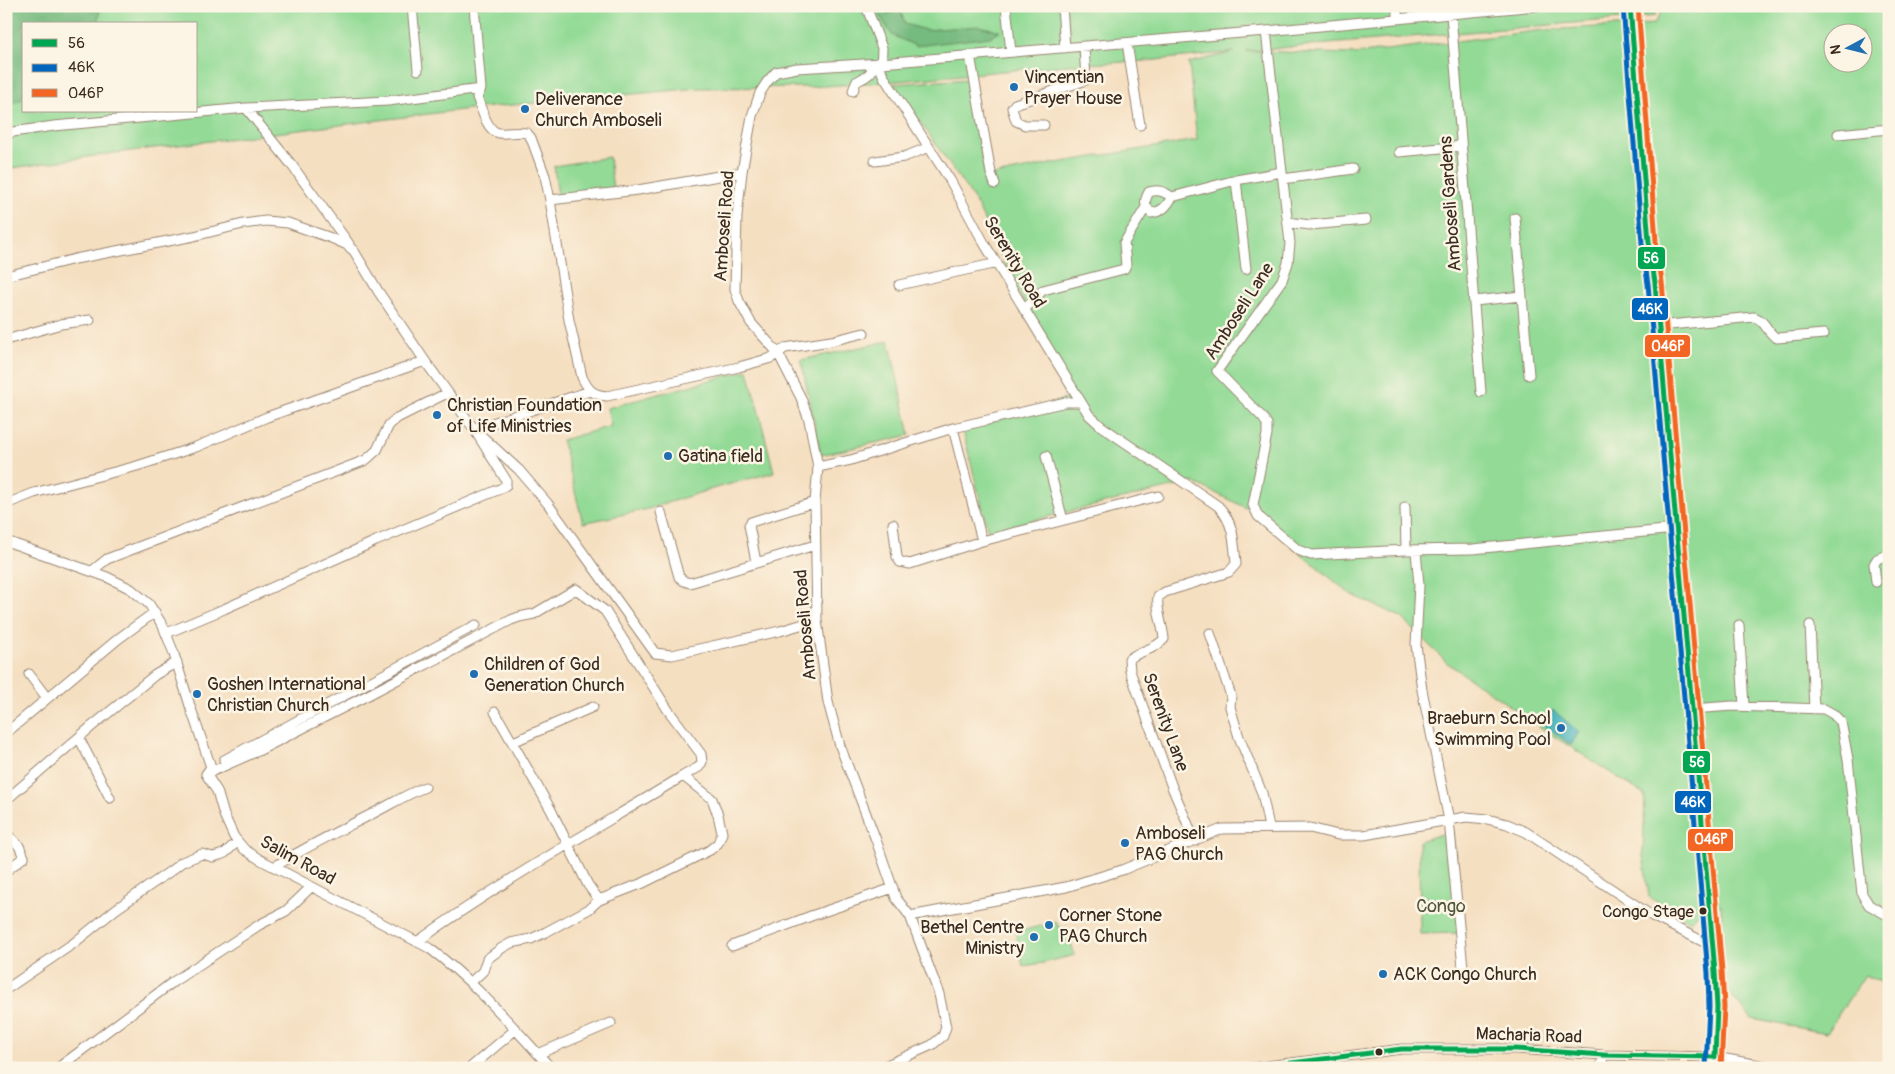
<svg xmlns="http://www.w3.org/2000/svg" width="1895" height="1074" font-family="Pangolin,sans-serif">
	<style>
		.green { fill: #92da95; stroke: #66825a; fill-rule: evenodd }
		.forest { fill: #75ba7e; stroke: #58724e }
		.water { fill: #42b2bb; stroke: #3e6e6c }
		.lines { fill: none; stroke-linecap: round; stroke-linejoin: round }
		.minor-casing { stroke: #988470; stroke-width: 11 }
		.major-casing { stroke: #988470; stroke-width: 14 }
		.minor { stroke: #fff; stroke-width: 9 }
		.major { stroke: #fff; stroke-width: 11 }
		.bus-1-casing { stroke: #fcf5e5; stroke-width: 9 }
		.bus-2-casing { stroke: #fcf5e5; stroke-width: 9 }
		.bus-3-casing { stroke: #fcf5e5; stroke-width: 9 }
		.bus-1 { stroke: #00a651; stroke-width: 5 }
		.bus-2 { stroke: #0065bd; stroke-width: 5 }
		.bus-3 { stroke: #f26522; stroke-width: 5 }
		.poi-dot { fill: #1f6fb2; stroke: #fcf5e5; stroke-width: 2 }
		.bus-dot { fill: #3b2a1e; stroke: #fcf5e5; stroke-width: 2 }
		.labels { text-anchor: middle; stroke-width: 5; stroke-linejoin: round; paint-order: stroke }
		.bus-label { font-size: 17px; fill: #3b2a1e; stroke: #fcf5e5; text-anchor: end }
		.poi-label { font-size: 18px; fill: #3b2a1e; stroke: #fcf5e5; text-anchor: start }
		.street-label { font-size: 18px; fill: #3b2a1e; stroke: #fcf5e5 }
		.park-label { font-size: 18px; fill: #51563c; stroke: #fcf5e5 }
		.line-badge { stroke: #fcf5e5; stroke-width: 2 }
		.badge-label { font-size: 14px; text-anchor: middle; font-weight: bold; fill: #fff }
	</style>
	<rect width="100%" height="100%" fill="#fcf5e5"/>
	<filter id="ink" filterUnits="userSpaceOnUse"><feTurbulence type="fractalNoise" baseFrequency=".02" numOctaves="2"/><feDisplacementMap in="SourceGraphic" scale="10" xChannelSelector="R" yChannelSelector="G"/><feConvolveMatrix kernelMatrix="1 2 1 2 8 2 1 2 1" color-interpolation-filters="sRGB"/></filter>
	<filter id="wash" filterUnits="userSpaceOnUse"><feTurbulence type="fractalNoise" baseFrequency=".0096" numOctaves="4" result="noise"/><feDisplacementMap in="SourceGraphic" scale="20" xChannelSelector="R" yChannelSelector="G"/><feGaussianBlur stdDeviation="1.12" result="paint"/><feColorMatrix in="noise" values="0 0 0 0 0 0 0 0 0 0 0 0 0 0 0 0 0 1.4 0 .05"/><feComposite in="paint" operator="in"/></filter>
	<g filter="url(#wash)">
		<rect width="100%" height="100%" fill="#f5dfc1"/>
		<path class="green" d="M6,6H1654L1655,16L1246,51L1355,54L1543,30L1654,24L1662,11L1710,6H1889V986L1865,975L1826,1033L1752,1019L1726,990L1721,905L1701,911L1690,922L1649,897L1643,855L1645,795L1549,733L1446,662L1401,617L1350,594L1246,508L1193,482L988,531L963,431L1072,397L1051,359L975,201L894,84L969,79L985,177L1050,164L1197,140L1189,63L1234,52L1146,61L1066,65L899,81L811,87L699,88L469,109L114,153L6,169ZM24,24H196V111H24ZM1832,32H1862V62H1832Z
			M609,157L613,189L558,196L554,166Z
			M889,341L910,435L821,455L801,360Z
			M748,370L774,472L705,491L648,509L583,523L562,440L611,426L607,408Z
			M1452,831L1465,933L1420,934L1419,841Z
			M1056,922L1059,928H1066L1075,955L1043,963L1023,966L1016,932Z"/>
		<path class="forest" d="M6,6H110L100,8L98,24H24V98L13,103H6Z
			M900,9L905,24L926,30L979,26L1000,31L990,37L916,46L892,35L880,16Z"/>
		<path class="water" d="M1553,710L1579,732L1571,745L1543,724Z"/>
	</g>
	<g filter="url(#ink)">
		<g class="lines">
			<g class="minor-casing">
				<path id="minor" d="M412,6L418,70
					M474,6L481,89
					M866,6L882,48L881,70L884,77L950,180L984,243L1089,415L1101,426L1218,506C1234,522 1234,542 1236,564L1229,572L1165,592L1158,597C1156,611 1163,625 1164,639C1155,650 1140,650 1129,659L1130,671L1172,787L1195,841
					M1006,6L1011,52
					M1062,6L1065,48
					M1397,6V19
					M1451,14L1481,392
					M1266,31L1290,243L1288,263L1282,280L1217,371L1263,418L1267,424V434L1253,505L1258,516L1298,550L1311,555L1406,550L1473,549L1675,529
					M1127,43L1140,125
					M970,55L991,173L995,184
					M481,89L477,97C481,107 487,132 499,133C509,134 518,131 527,133L531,138L545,176L550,200L569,320L582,377C588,390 593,395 607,396L739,367L771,358L785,348L831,341L864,333
					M853,91L856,82C865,77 873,74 874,64
					M246,108L291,164L349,244
					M1044,125H1025L1016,121L1012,108L1015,104L1086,80L1084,46
					M6,133L54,126L246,108L388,101L481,89
					M1838,134L1889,129
					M1399,152L1462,146
					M875,161L904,157L927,148
					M1283,179L1353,169
					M1236,180L1246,269
					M1172,197C1163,191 1158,189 1149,192C1144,201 1144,205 1151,213C1162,212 1167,206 1172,197L1236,180L1282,172
					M550,200L638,190L742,172
					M1515,218L1529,375
					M1288,222L1310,225L1366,220
					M6,276L75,259L194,236L243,224L266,221L288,223L331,238L347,245L354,251L378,291L425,361L474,429L506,480V485L500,489L376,541L224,609L167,633
					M899,285L997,263
					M1474,301L1522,296
					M1024,310L1043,290L1124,269L1126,265L1124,243L1146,207
					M1658,326L1754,317C1767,321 1766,333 1777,338L1824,334
					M6,340L61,324L90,320
					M590,391L474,429L519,470L548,504L655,653L672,655L780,631L817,620
					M953,428L982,541
					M1046,456L1063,520
					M818,467L851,460L953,428L1066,402H1080
					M6,504L34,493L137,466L196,447L267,417L425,361
					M1405,507L1406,550
					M661,512L679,577L684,581L690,583L815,545
					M893,524L897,557L900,562L910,564L982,541L1158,496
					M6,541L107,577L131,589L149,604L163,626L173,651L191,709L211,767L206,774L217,791L224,815L234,837L244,849L259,859L429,948C475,982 512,1026 551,1068
					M1416,551L1419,585L1416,645L1422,690L1449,820L1463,968
					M756,562L749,525L751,522L815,502
					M92,571L107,559L366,460L377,450L389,425L397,418L447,393
					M1876,582L1874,564L1877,559L1889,554
					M1739,625L1744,706
					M1810,625L1814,709
					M1210,633L1231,696L1230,707L1239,737L1262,793L1269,827
					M29,674L47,698
					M1692,709L1732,706L1824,709L1833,714L1841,722L1848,759L1862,894L1869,905L1889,916
					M495,712L551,810L588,885L599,900
					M6,733L118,639L155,612
					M79,738L110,798
					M513,742L593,707
					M224,760L476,625
					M206,774L258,751L368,695L511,620L519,617L534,614L576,589L605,611L668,710L701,754L702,762L699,767L683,776C594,830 501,881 417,942
					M6,800L91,727L155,675L177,662
					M6,833L19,846L24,857L6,871
					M274,867C305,847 337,832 370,815C388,806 405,795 425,787
					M910,916L1066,887L1122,870L1222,829L1310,828L1338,835H1364L1466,817L1487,819L1507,824L1526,832L1652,916L1712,946
					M732,946L811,916L893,888
					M471,982L483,971L487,959L502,948L511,943L531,939L546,932L589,909L599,900L643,883L710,850L718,843L722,833L718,815L712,799L683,776
					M8,988L74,943L116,909L172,870L182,862L202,854L213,857L220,855L225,853L237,842
					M538,1054L611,1023
					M58,1068L173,982L259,925L286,911L311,887
					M470,1068L516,1029
					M880,1068L932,1045L943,1036L946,1027L939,994L910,916L896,898L876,840L840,746L828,702L817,620L815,502L818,467L809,420L801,398L778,353L751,323L739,301L735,289L737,216L742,172L752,116L760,93L767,82L776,72L797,68L881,63L1266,31L1536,6
					M1251,1068L1402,1049H1516L1604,1055L1715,1057L1776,1068
					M1600,1068L1604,1055"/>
			</g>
			<g class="major-casing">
				<path id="major" d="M1630,6L1649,242L1655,283L1701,824L1715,972L1717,1007L1715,1057L1713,1068"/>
			</g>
			<use href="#minor" class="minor"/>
			<use href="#major" class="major"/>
			<g class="bus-1-casing">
				<path id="bus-1" d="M1253,1068L1402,1049H1516L1604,1055L1715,1057L1717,1007L1715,972L1655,283L1649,242L1630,6"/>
			</g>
			<g class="bus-2-casing">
				<path id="bus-2" d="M1623,7L1642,243L1648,284L1708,973L1709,1007L1706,1067"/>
			</g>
			<g class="bus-3-casing">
				<path id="bus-3" d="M1638,6L1656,241L1662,282L1722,971L1724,1007L1721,1068"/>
			</g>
			<use href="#bus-1" class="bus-1"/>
			<use href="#bus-2" class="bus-2"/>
			<use href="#bus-3" class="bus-3"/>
		</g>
	</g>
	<g class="poi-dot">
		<circle cx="1014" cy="87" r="5"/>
		<circle cx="525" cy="109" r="5"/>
		<circle cx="437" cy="415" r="5"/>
		<circle cx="668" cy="456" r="5"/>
		<circle cx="474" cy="674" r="5"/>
		<circle cx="197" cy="694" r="5"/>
		<circle cx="1561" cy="728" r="5"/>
		<circle cx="1125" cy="843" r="5"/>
		<circle cx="1049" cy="925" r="5"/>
		<circle cx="1034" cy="937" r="5"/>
		<circle cx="1383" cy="974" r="5"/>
	</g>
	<g class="bus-dot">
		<circle cx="1703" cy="911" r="4.5"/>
		<circle cx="1379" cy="1052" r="4.5"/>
	</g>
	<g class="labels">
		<g class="bus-label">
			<text x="1694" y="917">Congo Stage</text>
		</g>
		<g class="poi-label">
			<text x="1024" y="83">Vincentian<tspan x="1024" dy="21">Prayer House</tspan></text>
			<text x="535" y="105">Deliverance<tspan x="535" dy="21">Church Amboseli</tspan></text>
			<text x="447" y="411">Christian Foundation<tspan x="447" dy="21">of Life Ministries</tspan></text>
			<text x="678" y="462">Gatina field</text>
			<text x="484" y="670">Children of God<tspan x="484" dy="21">Generation Church</tspan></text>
			<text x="207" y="690">Goshen International<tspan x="207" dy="21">Christian Church</tspan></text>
			<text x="1551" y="724" text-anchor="end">Braeburn School<tspan x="1551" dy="21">Swimming Pool</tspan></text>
			<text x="1135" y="839">Amboseli<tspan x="1135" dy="21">PAG Church</tspan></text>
			<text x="1059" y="921">Corner Stone<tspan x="1059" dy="21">PAG Church</tspan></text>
			<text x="1024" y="933" text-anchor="end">Bethel Centre<tspan x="1024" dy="21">Ministry</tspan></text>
			<text x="1393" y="980">ACK Congo Church</text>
		</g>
		<g class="street-label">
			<text transform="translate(1450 204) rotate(-94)" y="6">Amboseli Gardens</text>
			<text transform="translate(724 226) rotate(-86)" y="6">Amboseli Road</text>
			<text transform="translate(1015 262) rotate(59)" y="6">Serenity Road</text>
			<text transform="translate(1239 311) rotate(-57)" y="6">Amboseli Lane</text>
			<text transform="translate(805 625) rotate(-95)" y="6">Amboseli Road</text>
			<text transform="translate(1166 722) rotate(70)" y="6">Serenity Lane</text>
			<text transform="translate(298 860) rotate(29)" y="6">Salim Road</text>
			<text transform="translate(1529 1035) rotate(2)" y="6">Macharia Road</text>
		</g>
		<g class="park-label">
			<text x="1441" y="912">Congo</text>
		</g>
	</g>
	<g class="line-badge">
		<rect x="1637" y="246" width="29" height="24" rx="5" fill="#00a651"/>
		<rect x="1631" y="297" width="38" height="24" rx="5" fill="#0065bd"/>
		<rect x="1644" y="334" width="47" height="24" rx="5" fill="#f26522"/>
		<rect x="1682" y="750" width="29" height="24" rx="5" fill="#00a651"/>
		<rect x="1674" y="790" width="38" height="24" rx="5" fill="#0065bd"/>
		<rect x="1687" y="828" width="47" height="24" rx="5" fill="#f26522"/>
	</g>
	<g class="badge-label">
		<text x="1651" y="263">56</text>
		<text x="1650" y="314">46K</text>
		<text x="1668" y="351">046P</text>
		<text x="1697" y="767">56</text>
		<text x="1693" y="807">46K</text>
		<text x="1711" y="844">046P</text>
	</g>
	<rect width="1895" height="1074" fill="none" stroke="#fcf5e5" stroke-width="25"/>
	<rect x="22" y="22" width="175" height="90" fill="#fcf5e5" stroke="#afa495"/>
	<rect x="32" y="39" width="25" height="8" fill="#00a651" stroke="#afa495"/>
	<text x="68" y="48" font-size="15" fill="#3b2a1e">56</text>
	<rect x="32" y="64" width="25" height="8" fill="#0065bd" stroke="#afa495"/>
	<text x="68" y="72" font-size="15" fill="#3b2a1e">46K</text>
	<rect x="32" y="89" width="25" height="8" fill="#f26522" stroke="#afa495"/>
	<text x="68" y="98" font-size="15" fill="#3b2a1e">046P</text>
	<g transform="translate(1848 48) rotate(263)"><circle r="24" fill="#fcf5e5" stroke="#afa495"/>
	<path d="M0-4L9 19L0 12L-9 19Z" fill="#1f6fb2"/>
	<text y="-8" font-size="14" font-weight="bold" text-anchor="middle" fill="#3b2a1e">N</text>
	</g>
</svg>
